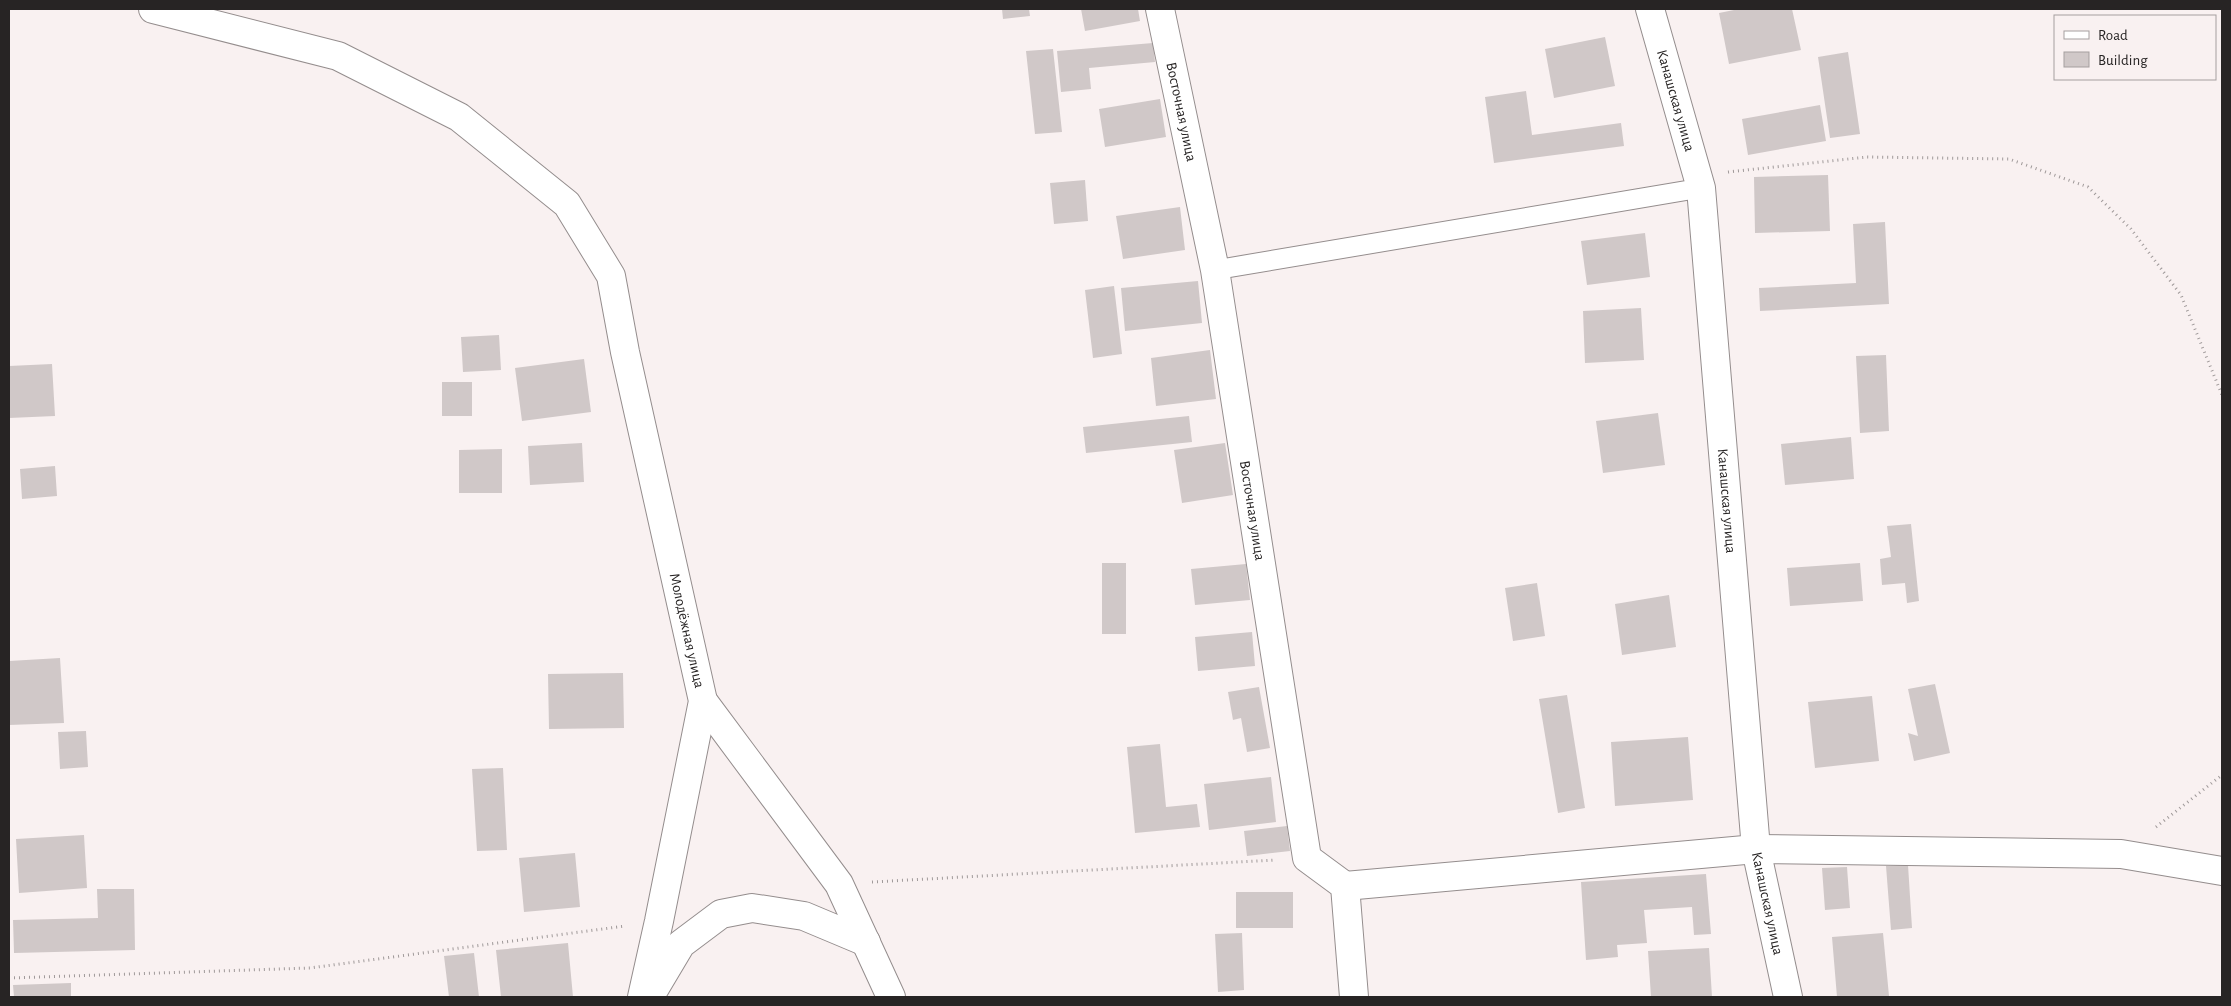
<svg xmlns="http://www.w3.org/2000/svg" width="2231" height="1006" font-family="'Alegreya Sans',sans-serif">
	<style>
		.building { fill: #d0c8c8 }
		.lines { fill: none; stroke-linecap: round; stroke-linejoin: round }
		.service-casing { stroke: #948d8d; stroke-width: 21 }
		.minor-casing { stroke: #948d8d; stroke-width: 30 }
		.path { stroke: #9f9999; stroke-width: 3; stroke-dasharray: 1 4; stroke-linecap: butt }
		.service { stroke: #fff; stroke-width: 19 }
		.minor { stroke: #fff; stroke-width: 28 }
		.labels { text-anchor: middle; stroke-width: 4.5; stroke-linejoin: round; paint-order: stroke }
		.street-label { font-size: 15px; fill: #272424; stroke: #f9f1f1 }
	</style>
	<rect width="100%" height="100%" fill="#f9f1f1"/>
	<path class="building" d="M1002,9H1029L1030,16L1003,19Z
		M1081,9H1138L1140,21L1085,31Z
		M1739,9H1792L1801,50L1729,64L1719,13Z
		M1605,37L1615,86L1554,98L1545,49Z
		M1153,43L1155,62L1089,68L1091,89L1061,92L1057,51Z
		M1053,49L1062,132L1035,134L1026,51Z
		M1848,52L1860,134L1830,138L1818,57Z
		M1526,91L1532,135L1621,123L1624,146L1494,163L1485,97Z
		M1160,99L1166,137L1105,147L1099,109Z
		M1820,105L1826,141L1748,155L1742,119Z
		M1828,175L1830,231L1755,233L1754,177Z
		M1085,180L1088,221L1054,224L1050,183Z
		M1180,207L1185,250L1123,259L1116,216Z
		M1885,222L1889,304L1760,311L1759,288L1856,283L1853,224Z
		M1645,233L1650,277L1587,285L1581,241Z
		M1198,281L1202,323L1125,331L1121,288Z
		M1114,286L1122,354L1093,358L1085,290Z
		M1641,308L1644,360L1585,363L1583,311Z
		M499,335L501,370L463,372L461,337Z
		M1210,350L1216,399L1156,406L1151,358Z
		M1886,355L1889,431L1860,433L1856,356Z
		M584,359L591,412L522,421L515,368Z
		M52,364L55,416L9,418V366Z
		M442,382H472V416H442Z
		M1658,413L1665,465L1603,473L1596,421Z
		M1189,416L1192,442L1086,453L1083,427Z
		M1851,437L1854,479L1785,485L1781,444Z
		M582,443L584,482L530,485L528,446Z
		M1225,443L1233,495L1182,503L1174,450Z
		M502,449V493H459V450Z
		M55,466L57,496L22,499L20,469Z
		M1911,524L1919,601L1907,603L1905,583L1882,585L1880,559L1891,557L1887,526Z
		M1102,563H1126V634H1102Z
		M1860,563L1863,601L1790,606L1787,568Z
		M1246,564L1250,600L1195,605L1191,569Z
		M1537,583L1545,636L1513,641L1505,588Z
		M1669,595L1676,647L1622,655L1615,604Z
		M1252,632L1255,666L1198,671L1195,637Z
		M60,658L64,723L9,725V661Z
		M623,673L624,728L549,729L548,674Z
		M1935,684L1950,753L1914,761L1908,733L1918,736L1908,689Z
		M1259,687L1270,748L1247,752L1241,718L1233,720L1228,692Z
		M1567,695L1585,808L1558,813L1539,699Z
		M1872,696L1879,761L1815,768L1808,702Z
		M86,731L88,767L60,769L58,732Z
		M1688,737L1693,800L1615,806L1611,742Z
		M1160,744L1166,807L1197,804L1200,827L1135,833L1127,747Z
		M503,768L507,850L477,851L472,769Z
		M1271,777L1276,822L1209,830L1204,784Z
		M1287,826L1290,851L1247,856L1244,831Z
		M84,835L87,888L19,893L16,839Z
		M575,853L580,907L524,912L519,858Z
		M1908,865L1912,928L1891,930L1886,866Z
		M1847,867L1850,908L1825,910L1822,868Z
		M1706,874L1711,934L1694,935L1692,907L1644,910L1647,943L1617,945L1618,957L1586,960L1581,882Z
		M97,889H134L135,950L14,953L13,920L98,918Z
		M1236,892H1293V928H1236Z
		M1242,933L1244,990L1218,992L1215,934Z
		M1883,933L1889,996L1837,997L1832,937Z
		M568,943L573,997H501L496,950Z
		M1709,948L1712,997H1651L1648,951Z
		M474,953L479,997H449L444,956Z
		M71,983V997H14L13,985Z"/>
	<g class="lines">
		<g class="service-casing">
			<path id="service" d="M1215,270L1701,188"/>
		</g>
		<g class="minor-casing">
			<g id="minor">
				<path id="s1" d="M153,9L338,56L459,117L567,204L611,276L625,352L703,701L659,921L642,997"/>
				<path id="s2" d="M1160,9L1215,270L1307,858L1345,886L1354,997"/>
				<path id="s3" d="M1650,9L1701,188L1756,849L1788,997"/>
				<path d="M703,701L839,884L891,997"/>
				<path d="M1345,886L1756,849L2121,854L2222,871"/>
				<path d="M650,996L681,944L721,914L752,908L804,916L866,942"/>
			</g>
		</g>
		<path class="path" d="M1728,172L1867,157L2009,159L2088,187L2131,229L2181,295L2222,395
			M2156,827L2222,775
			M872,882L1275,860
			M9,978L310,968L625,926"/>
		<use href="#service" class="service"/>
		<use href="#minor" class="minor"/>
	</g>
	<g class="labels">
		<g class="street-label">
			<text dy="5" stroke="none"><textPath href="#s3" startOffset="95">Канашская улица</textPath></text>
			<text dy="5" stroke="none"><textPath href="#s2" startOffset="105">Восточная улица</textPath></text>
			<text dy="5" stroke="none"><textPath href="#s3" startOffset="500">Канашская улица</textPath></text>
			<text dy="5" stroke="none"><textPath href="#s2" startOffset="510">Восточная улица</textPath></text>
			<text dy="5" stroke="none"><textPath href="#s1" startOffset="912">Молодёжная улица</textPath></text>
			<text dy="5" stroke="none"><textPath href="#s3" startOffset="905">Канашская улица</textPath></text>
		</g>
	</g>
	<rect width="2231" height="1006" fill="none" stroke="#272424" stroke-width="20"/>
	<rect x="2054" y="15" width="162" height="65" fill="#f9f1f1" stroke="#a59f9f"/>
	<rect x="2064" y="31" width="25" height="8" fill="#ffffff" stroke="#a59f9f"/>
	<text x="2098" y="40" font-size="15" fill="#272424">Road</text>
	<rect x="2064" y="52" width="25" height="15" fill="#d0c8c8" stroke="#a59f9f"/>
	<text x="2098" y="65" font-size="15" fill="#272424">Building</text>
</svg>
